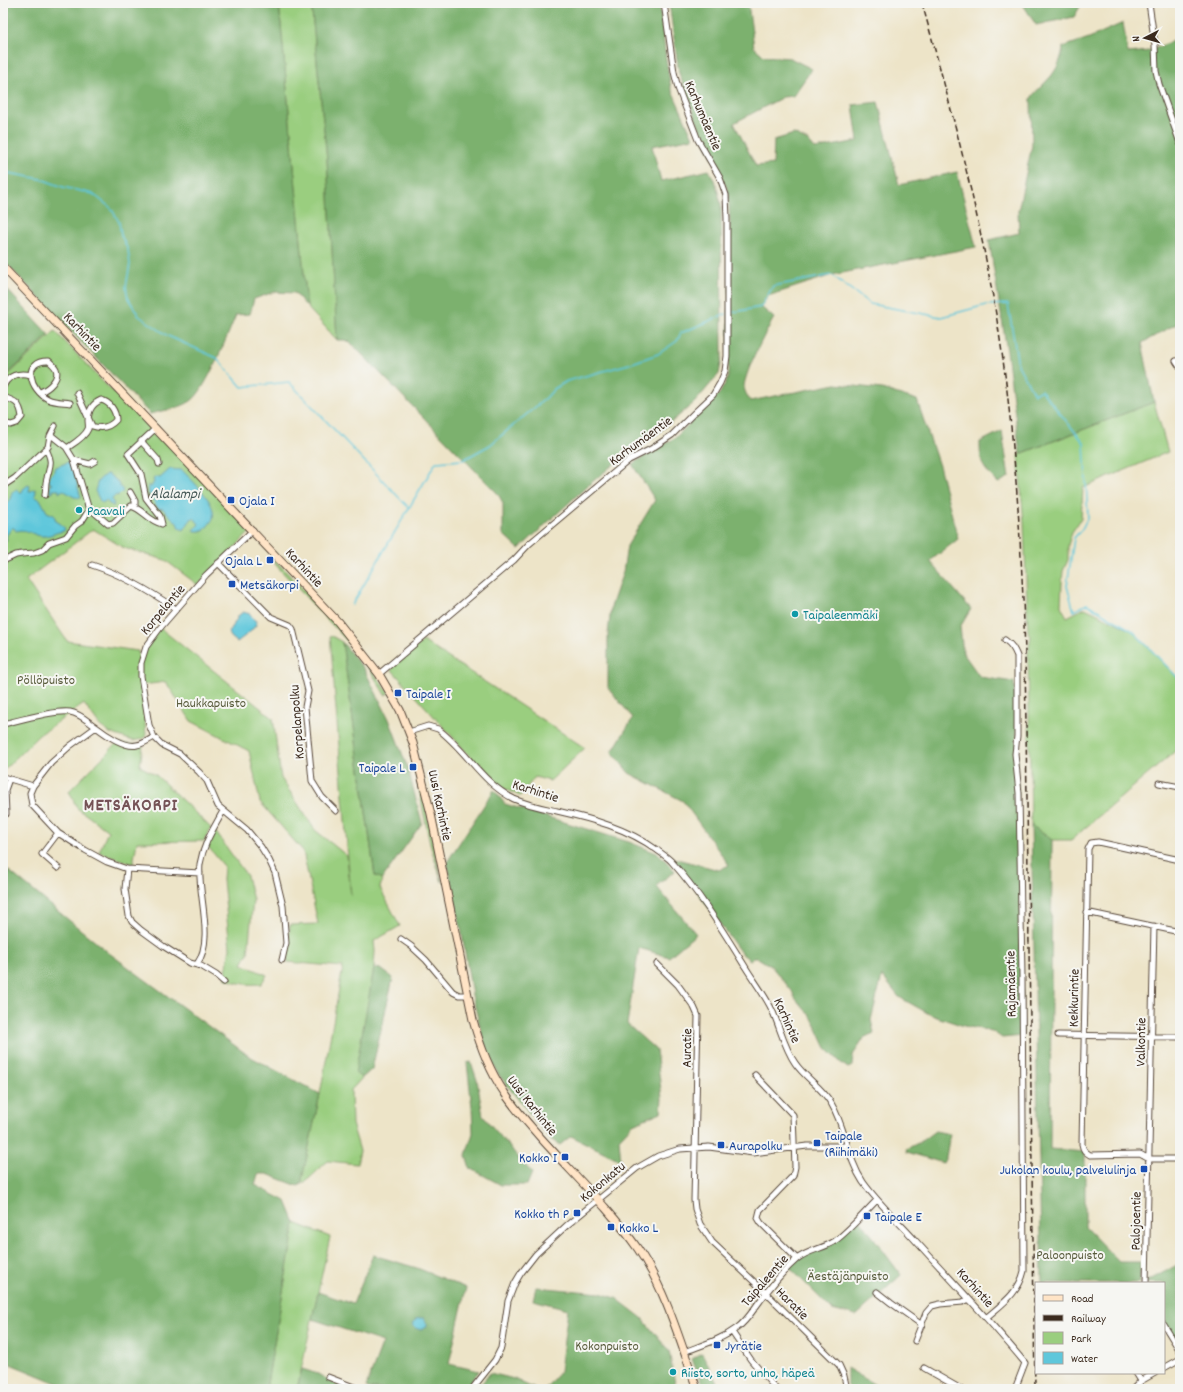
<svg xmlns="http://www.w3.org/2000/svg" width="1183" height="1392" font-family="Dekko,sans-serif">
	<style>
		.green { fill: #9ace7f; stroke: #6a7c4e }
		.forest { fill: #7bb16e; stroke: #5b6e46 }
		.water { fill: #5fc7db; stroke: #4d787c }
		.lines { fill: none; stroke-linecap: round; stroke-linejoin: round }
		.stream { stroke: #5fc7db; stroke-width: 1.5 }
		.street-casing { stroke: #564638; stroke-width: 7 }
		.secondary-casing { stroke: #564638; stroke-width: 9 }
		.street { stroke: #fff; stroke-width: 5 }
		.secondary { stroke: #ffe4c6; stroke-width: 7 }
		.rail { stroke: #3b2a1e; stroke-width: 1.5; stroke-dasharray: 6 3; stroke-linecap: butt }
		.transit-dot { fill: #1a4fb4; stroke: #f6f6f2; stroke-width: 1.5 }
		.culture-dot { fill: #0f9aa8; stroke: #f6f6f2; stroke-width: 1.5 }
		.labels { text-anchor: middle; stroke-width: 4; stroke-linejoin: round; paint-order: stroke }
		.street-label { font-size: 14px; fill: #3b2a1e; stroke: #f6f6f2 }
		.transit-label { font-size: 14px; fill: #164399; stroke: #f6f6f2; text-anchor: start }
		.culture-label { font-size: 14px; fill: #0d838f; stroke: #f6f6f2; text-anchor: start }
		.park-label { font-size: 14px; fill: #585b3b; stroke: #f6f6f2 }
		.water-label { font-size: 15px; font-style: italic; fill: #465957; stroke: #f6f6f2 }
		.district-label { font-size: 18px; font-weight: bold; letter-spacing: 1px; fill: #755356; stroke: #f6f6f2 }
	</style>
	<rect width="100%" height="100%" fill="#f6f6f2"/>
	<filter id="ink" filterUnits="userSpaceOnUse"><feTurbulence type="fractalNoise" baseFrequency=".025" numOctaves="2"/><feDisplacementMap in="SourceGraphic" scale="8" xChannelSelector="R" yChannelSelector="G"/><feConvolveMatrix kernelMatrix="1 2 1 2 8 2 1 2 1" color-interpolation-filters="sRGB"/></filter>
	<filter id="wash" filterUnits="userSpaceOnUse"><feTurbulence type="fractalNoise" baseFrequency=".012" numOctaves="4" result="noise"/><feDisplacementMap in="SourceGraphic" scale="16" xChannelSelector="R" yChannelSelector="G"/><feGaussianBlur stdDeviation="0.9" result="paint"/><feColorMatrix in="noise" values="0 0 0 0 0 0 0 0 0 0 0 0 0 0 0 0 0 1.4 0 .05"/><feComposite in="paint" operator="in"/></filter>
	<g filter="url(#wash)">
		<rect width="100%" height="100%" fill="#ede4c8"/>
		<path class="green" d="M279,3H311L327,159L337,340L307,307Z
			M55,331L102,381L194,467L253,529L198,585L165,560L124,548L93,529L26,580L67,641L138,651L140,662L146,647L160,628L273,718L281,778L315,830L347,856L351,896L330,635L342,642L375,876L382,879L380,888L400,926L374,941L375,951L374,968L356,1073L362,1078L351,1090L352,1124L360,1151L357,1164L328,1161C319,1168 311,1179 301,1184L320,1094L343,967L287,962L290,925L318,924L303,851L260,802L249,751L191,721L166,682L142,685L146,736L142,739L133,741L110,733L100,726L84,704L39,735L6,768L3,767V380Z
			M1154,402L1168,452L1083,488L1081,519L1072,532L1068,545V560L1063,571L1062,582L1061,606L1067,617L1085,608L1133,631L1180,680V747L1071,840H1052L1031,825L1028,654L1031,636L1028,632L1024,523L1018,455Z
			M275,560L343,631L389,693L385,695L370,670L350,644L273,562Z
			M423,641L585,748L550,781L535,777L520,796L496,785L391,669Z
			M117,743L143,745L140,766L156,775L211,828L204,841L137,842L133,864L99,852L108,831L77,808L69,791Z
			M416,770L420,778L442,882L430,844L415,771Z
			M215,831L247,876L253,900L248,953L242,964L267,975L261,984C247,985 237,984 225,978L230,948L223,880L224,866L205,843Z
			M295,1223L330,1237L297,1389H266Z"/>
		<path class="forest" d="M3,3H279L307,307L295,293L274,292L254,299L250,314L236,315C228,334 206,391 191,401C179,409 164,410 150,414L3,260Z
			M311,3H659L666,59L671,88L693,138L652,146L661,181L709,170L716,184L721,204L722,358L719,374L695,402L655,436L631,450L586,487L519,549L503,534V503L498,494L350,342L344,340H337L327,159Z
			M669,3H748L754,47L764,56L790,58L812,69L793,96L783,97L734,123L756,166L773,164L774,140L794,134L808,141L815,149L858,141L853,105L878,102L899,185L957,172L976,247L832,275L768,296L761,307L774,318C765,333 746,370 744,386C744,391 748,397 750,401L836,384L882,389L917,400L940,469L958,539L930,561L971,609L960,627L963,653L980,677L1014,682L1017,736L1023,1036L1002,1038L992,1031L964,1026L931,1015L899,997L882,976L871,1020L874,1033L865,1037L853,1055L852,1066L848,1068L841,1063L826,1048L812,1018L795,998L792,991L771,966L758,958H753L750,960L741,953L673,858L719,870L729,865L683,801L629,773L612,752L633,718L608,688V634L611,607L623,572L627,546L655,500L632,464L676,437L720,393L728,378L730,222L728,191L703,138L679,73Z
			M1022,3H1084L1081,5L1074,17L1036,25Z
			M1123,23L1128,53L1149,51L1180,38V322L1142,343L1154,402L1020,454L1007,351L989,240L1019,233L1018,211L1032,145L1031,99L1033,95C1049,78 1060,71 1063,47L1089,38Z
			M3,285L49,335L3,379Z
			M1002,431L1009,477L998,483C982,467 980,464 980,442Z
			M342,642L364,669L389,719L408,769L422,823L382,879L375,876Z
			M494,790L505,804L629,842L659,854L675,871L656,886L696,934L669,957L639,948L627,1024L656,1050L662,1098L661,1112L633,1124L619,1139L621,1163L616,1158L571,1136L560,1145L550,1139L498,1074L486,1050L472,995L461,928L447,862Z
			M1031,825L1052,840L1050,1149L1085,1152V1227L1119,1262H1140V1283H1042Z
			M3,866L109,953L249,1056L320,1094L301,1184L298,1186L267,1174H258L255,1185L286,1201L295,1223L266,1389H71L3,1361Z
			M374,968L381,969L393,978L372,1069L362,1078L355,1073Z
			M471,1062L477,1080L483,1116L532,1173L527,1185H501L470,1168L466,1155L473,1133L472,1107L467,1063Z
			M935,1131L950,1134L946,1157L943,1163L907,1152L906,1149L920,1142Z
			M859,1218L901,1275L856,1316L832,1310L789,1267L797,1259L833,1242Z
			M373,1255L417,1268L466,1288L449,1364L479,1371L465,1389H370L366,1387L383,1342L312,1319L318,1292L353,1304Z
			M1177,1265L1180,1266V1351L1164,1325V1283H1146V1282Z
			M536,1287L600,1293L616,1298L642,1318L669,1351L676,1389H545L560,1371L568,1309L533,1300Z
			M702,1353L720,1389H704L692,1359Z
			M847,1368L877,1386L894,1389H851L847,1385Z
			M302,1369L318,1374L331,1382L350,1389H297Z
			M490,1373L514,1379L535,1389H477Z"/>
		<path class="water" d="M68,462L72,465L81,498L74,497L63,490L59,493V490H53V493L50,492V484H52L49,482V477L54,471V468Z
			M170,469L182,470C192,481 217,502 213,518C212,522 206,527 204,531H193L199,524L194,518L191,519L184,530L179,528L177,523L163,509L158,508L155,504L153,498L149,495L148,485L151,487L154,482L153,479L156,477L160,478Z
			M106,474H108L116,480L123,491L118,496L116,495L112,499L114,506H113L108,503L107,500L102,503L100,501L95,491L98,481Z
			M28,485L30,486L29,491H31L35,489L36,491L35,497L40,499L47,512L54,515L56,521L61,524L65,529L64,531C56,532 49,537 41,536C32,535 27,528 16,531L14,528H12L6,536L7,541L4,538L3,539V508L10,499L12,492L17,489L20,492H22L23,489Z
			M243,612L250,614L252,618L256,621V625L250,632L237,642L231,637L229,633L239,615Z
			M420,1318H424L427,1324V1327L421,1330L415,1328L413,1325L416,1319Z"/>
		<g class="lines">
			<path class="stream" d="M3,172L41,179L63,187L93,194L111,208L119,222L121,235L128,250L130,264L126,287L128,298L139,316L168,336L217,358L242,387L289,382L408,507
				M729,313L761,307L773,286L832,275L870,304L941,317L986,305L1008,304L1018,365L1034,394L1041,390L1084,443L1088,517L1082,529L1074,538L1067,586L1074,611L1087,604L1133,631L1180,680
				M352,605L436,462L463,460L490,445L546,398L554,389L567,381L629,364L658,354L677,341L681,333L726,314"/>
		</g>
	</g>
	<g filter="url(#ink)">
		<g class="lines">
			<g class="street-casing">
				<path id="street" d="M1149,3L1155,45L1156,71L1159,84L1180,143
					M1176,361L1180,367
					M3,387C8,375 19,372 31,375
					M40,392C48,389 60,379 56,369C55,366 51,363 49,361C21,360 30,390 48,399C54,402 63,402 70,403
					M3,397C16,401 20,403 22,417L17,423L11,425L3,423
					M51,435L66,447L74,460L89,510
					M141,441L158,460L159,464
					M67,448C73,444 85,437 88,429C89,427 88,423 88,420C89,410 92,404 101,400C110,402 116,411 116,420C109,428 101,429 92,426L77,393
					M74,460L90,464L95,461
					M3,486L15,478L48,447L50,436L55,426
					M130,492L135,501V507
					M45,495C46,489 45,484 47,478C50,464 53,463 46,449
					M253,530L206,575L160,628L146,647L141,663V676L149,725L154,737L162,745L180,754L199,772L207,781L218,806L247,830L261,847L269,860L275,873L283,906L286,943L282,960
					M3,561L16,555L22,554L34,553L42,550L49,543L66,537L75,526L82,521L89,510L94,512L108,524L113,523L131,506C143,509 148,521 162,524L160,516L146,498L141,474L128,454L156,428
					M218,563L271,617L290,625L293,629L308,691L305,707L312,781L322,797L336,811
					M92,565C123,575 150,591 176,609
					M379,674L514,560L529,544L629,460L651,449L672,435L694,413L713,395L720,383L725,371L727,356V219L726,195L720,178L698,140L678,88L674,72L664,3
					M3,724C20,720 54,710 70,712C81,714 87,721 96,727C105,734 125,748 137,745C143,744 149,740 154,737
					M96,727L70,746L51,763L33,786L30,793L32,805L58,833L85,850L107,862L127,869L200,873
					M409,732L428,726L438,729C466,750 482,783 514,799C527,805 543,808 557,811C592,819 627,828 657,850C661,853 667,857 671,861C700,893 723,931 746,968C754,981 765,995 772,1010C780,1027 784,1047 795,1063C805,1078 822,1087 831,1103C846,1128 847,1158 863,1182C878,1203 897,1220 914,1239C951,1280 990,1320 1025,1363L1015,1389
					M3,777L33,786
					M1159,783L1180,787
					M6,814L5,790L9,779
					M1180,860L1098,842L1091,843L1088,849L1082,1144C1083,1150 1085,1152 1090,1155L1140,1154L1149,1159H1180
					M58,868L42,854L58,833
					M127,869L125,889L129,916L132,922L141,930L163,946L190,963L201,966L216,975L224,982
					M1086,912L1180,932
					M401,939L411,946L426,960L453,992L459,995H468
					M197,964C215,939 197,893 200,864C204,842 213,830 223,811
					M657,964L678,985L694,1007L698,1016L694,1200L695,1209L700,1224L712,1242L766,1293L839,1365L844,1376L847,1389
					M1058,1035L1180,1037
					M755,1075L793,1115L795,1167L793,1176L760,1210L758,1218L761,1223L797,1259
					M1146,1283L1154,926
					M877,1292L891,1303L922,1325
					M986,1318C1002,1304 1019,1293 1024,1271L1022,977L1019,793L1015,754L1017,736V656C1014,649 1012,645 1005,640
					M1164,1325L1180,1351
					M732,1332L751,1360L776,1389
					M915,1341L926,1313L932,1306L940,1304L963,1302L969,1299
					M684,1352C702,1345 721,1340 737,1328C747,1321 753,1310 760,1301C771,1286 783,1271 797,1259C808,1250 823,1249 835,1241C850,1230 863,1214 877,1200
					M924,1368L961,1389
					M1164,1368L1180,1359
					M1136,1373L1141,1381
					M328,1377L359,1389
					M472,1389L495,1360L501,1348L508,1301L515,1283L521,1273L536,1254L566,1226L637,1168L658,1156L680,1149L709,1147L753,1153L807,1146H847
					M1133,1389L1141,1381L1155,1373"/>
			</g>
			<g class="secondary-casing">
				<path id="secondary" d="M3,267L338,622L379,674L400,710L413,743L431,814L473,1020C480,1046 489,1070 504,1092C514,1108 528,1123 540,1137C573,1174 610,1209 638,1249C665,1288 681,1344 697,1389"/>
			</g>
			<use href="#street" class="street"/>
			<use href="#secondary" class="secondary"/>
			<path class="rail" d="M922,3C956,125 989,249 1005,375C1017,468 1022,560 1025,653L1035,1389"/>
		</g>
	</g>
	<g class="transit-dot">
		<rect x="227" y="496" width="8" height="8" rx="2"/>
		<rect x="266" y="556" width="8" height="8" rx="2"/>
		<rect x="228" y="580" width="8" height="8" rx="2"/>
		<rect x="394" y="689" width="8" height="8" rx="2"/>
		<rect x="409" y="763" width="8" height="8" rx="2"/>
		<rect x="813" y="1139" width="8" height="8" rx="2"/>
		<rect x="717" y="1141" width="8" height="8" rx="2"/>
		<rect x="561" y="1153" width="8" height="8" rx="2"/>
		<rect x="1140" y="1165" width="8" height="8" rx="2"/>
		<rect x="573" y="1209" width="8" height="8" rx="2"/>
		<rect x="863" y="1212" width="8" height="8" rx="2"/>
		<rect x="607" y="1223" width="8" height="8" rx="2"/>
		<rect x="713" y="1341" width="8" height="8" rx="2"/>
	</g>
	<g class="culture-dot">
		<circle cx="79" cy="510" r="4"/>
		<circle cx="795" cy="614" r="4"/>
		<circle cx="673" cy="1372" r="4"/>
	</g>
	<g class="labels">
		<g class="street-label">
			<text transform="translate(704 115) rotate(67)" y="5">Karhumäentie</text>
			<text transform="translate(83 331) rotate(46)" y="5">Karhintie</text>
			<text transform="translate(640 440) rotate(-36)" y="5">Karhumäentie</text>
			<text transform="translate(305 567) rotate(47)" y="5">Karhintie</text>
			<text transform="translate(162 609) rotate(-50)" y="5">Korpelantie</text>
			<text transform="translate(296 722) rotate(-94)" y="5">Korpelanpolku</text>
			<text transform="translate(536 790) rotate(18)" y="5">Karhintie</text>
			<text transform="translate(441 805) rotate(78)" y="5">Uusi Karhintie</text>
			<text transform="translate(1010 984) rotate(-91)" y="5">Rajamäentie</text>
			<text transform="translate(1073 998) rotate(-89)" y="5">Kekkurintie</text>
			<text transform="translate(788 1020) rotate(66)" y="5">Karhintie</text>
			<text transform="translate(1140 1042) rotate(-89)" y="5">Valkontie</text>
			<text transform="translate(686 1048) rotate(-89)" y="5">Auratie</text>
			<text transform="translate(533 1105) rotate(52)" y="5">Uusi Karhintie</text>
			<text transform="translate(602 1181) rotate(-40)" y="5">Kokonkatu</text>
			<text transform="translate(1135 1221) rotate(-89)" y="5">Palojoentie</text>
			<text transform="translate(764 1280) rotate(-49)" y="5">Taipaleentie</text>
			<text transform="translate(976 1287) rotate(48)" y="5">Karhintie</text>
			<text transform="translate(793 1303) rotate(45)" y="5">Haratie</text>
		</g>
		<g class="transit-label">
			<text x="239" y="505">Ojala I</text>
			<text x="262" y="565" text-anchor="end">Ojala L</text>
			<text x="240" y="589">Metsäkorpi</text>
			<text x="406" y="698">Taipale I</text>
			<text x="405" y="772" text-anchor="end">Taipale L</text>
			<text x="825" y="1140">Taipale<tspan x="825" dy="16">(Riihimäki)</tspan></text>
			<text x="729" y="1150">Aurapolku</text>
			<text x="557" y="1162" text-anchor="end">Kokko I</text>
			<text x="1136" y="1174" text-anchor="end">Jukolan koulu, palvelulinja</text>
			<text x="569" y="1218" text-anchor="end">Kokko th P</text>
			<text x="875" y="1221">Taipale E</text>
			<text x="619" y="1232">Kokko L</text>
			<text x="725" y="1350">Jyrätie</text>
		</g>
		<g class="culture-label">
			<text x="87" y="515">Paavali</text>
			<text x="803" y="619">Taipaleenmäki</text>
			<text x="681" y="1377">Riisto, sorto, unho, häpeä</text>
		</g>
		<g class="park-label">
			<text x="46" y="684">Pöllöpuisto</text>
			<text x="211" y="707">Haukkapuisto</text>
			<text x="1070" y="1259">Paloonpuisto</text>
			<text x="848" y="1280">Äestäjänpuisto</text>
			<text x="607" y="1350">Kokonpuisto</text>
		</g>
		<g class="water-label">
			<text x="175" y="498">Alalampi</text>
		</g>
		<g class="district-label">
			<text x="131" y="810">METSÄKORPI</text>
		</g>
	</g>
	<rect width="1183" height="1392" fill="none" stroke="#f6f6f2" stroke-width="16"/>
	<rect x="1035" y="1282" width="130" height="92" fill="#f6f6f2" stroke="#aba49d"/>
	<rect x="1043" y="1295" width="20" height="6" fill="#ffe4c6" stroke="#aba49d"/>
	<text x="1071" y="1302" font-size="12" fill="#3b2a1e">Road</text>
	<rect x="1043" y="1315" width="20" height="6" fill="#3b2a1e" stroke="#aba49d"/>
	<text x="1071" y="1322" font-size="12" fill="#3b2a1e">Railway</text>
	<rect x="1043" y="1332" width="20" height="12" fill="#9ace7f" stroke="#aba49d"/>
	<text x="1071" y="1342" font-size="12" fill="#3b2a1e">Park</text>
	<rect x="1043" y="1352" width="20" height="12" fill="#5fc7db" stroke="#aba49d"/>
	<text x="1071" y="1362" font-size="12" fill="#3b2a1e">Water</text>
	<g transform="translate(1145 38) rotate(264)" stroke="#f6f6f2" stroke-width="3" paint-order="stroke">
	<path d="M0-3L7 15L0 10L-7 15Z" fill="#3b2a1e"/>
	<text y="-6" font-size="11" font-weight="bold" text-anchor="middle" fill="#3b2a1e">N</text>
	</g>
</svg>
